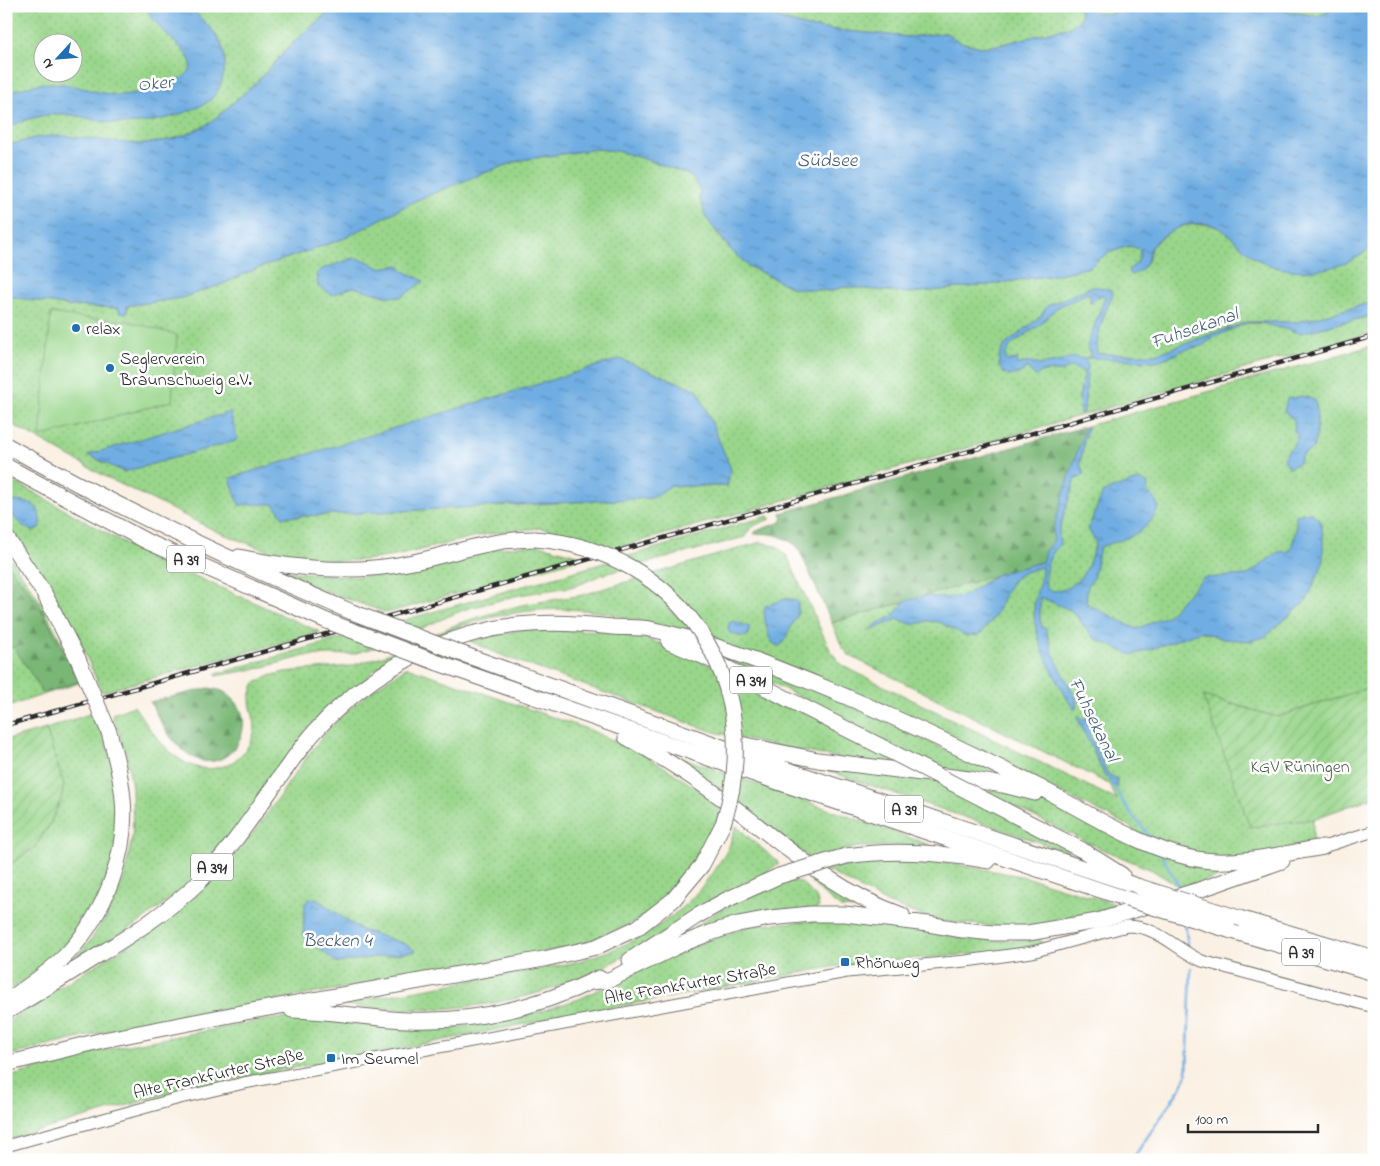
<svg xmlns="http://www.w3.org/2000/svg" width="1380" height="1166" font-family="'Indie Flower',sans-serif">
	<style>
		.grass { fill: url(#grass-dots); stroke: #62805b; fill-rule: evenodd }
		.forest { fill: url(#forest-firs); stroke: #527151 }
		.garden { fill: url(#garden-furrows); stroke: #62805b }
		.pitch { fill: #99d68b; stroke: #62805b }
		.water { fill: url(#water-ripples); stroke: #4d6c86; fill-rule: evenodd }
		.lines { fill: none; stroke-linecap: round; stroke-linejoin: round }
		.stream { stroke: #6fade2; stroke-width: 2.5 }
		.secondary-casing { stroke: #73706b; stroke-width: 13 }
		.highway-casing { stroke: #73706b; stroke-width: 17 }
		.secondary { stroke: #fff; stroke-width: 11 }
		.highway { stroke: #fff; stroke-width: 15 }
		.rail-casing { stroke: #2b2b2b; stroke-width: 4.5 }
		.rail { stroke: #fff; stroke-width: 2.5; stroke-dasharray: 8; stroke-linecap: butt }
		.highway-bridge-casing { stroke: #73706b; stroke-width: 17; stroke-linecap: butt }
		.highway-bridge { stroke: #fff; stroke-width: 15 }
		.poi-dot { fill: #1f6fb2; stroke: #fff; stroke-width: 2 }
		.labels { text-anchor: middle; stroke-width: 5; stroke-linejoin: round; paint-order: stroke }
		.shield { fill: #fff; stroke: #6b6b6b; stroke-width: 1 }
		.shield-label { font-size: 16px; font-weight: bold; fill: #2b2b2b }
		.poi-label { font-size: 18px; fill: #2b2b2b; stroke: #fff; text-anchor: start }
		.park-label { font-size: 18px; fill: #4c5e48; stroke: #fff }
		.street-label { font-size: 18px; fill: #2b2b2b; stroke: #fff }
		.water-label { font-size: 19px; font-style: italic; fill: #465f74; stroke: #fff }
	</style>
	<defs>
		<pattern id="grass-dots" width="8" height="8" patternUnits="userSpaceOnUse" patternTransform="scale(1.25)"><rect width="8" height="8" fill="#99d68b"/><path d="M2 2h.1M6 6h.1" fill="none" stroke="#84b878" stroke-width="1.8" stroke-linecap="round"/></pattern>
		<pattern id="forest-firs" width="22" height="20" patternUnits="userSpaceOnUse" patternTransform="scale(1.25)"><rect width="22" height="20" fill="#7ab777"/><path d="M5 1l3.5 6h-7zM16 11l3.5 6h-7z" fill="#649562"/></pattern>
		<pattern id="garden-furrows" width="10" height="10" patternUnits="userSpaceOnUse" patternTransform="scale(1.25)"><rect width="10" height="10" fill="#99d68b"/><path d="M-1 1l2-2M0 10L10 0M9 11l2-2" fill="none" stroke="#84b878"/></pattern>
		<pattern id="water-ripples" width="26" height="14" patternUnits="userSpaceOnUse" patternTransform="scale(1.25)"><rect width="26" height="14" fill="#6fade2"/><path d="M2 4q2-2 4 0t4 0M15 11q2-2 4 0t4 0" fill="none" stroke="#5b8db7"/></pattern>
	</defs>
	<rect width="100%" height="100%" fill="#fff"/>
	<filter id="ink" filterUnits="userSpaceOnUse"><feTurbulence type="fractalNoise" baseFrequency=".02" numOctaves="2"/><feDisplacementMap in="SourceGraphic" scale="10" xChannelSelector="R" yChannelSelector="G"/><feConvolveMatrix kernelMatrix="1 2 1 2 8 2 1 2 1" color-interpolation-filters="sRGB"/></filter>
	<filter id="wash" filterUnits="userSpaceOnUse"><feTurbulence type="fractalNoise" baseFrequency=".0096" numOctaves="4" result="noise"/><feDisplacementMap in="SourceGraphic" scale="20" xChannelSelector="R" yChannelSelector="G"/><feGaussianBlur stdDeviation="1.12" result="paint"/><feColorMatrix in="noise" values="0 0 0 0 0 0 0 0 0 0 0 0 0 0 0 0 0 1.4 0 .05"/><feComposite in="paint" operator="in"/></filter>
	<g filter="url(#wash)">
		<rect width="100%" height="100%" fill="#faf0e3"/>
		<path class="grass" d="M6,6H335L291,45L256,83L210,123L190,133L173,139L146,144L6,146ZM42,42H72V72H42Z
			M739,6H1132L1070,27L999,45L981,47L960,42L946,33L908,37L807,27Z
			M1253,6H1334L1331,10L1318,16Z
			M596,149L617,151L639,157L685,173L693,178L700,191V199L718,235L732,251L750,267L793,288L831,291L844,287L910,293L987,285L1059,274L1089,267L1108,253L1129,246L1140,248C1141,259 1137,264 1128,270L1148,262L1151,247L1171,230L1186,225L1208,224L1227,231L1255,258L1346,263L1365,252L1374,241V302L1297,322H1247V323H1261L1300,333L1374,315V332L613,549L573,535L540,528L500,532L473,537L396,556L366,560L335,561L305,559L276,554L218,532L108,478L6,421V296L70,306L119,308L127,313V306L181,298L223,284L253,270L345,238L417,200L481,174L521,160ZM731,469L727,486H670L651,498L283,517L274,504Z
			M1374,345V529L1372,531L1374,537V686L1277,717L1204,696L1250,826L1313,819V849L1181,888L1152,870L1097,847L992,796L1070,850L1068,852L822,769V765L897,773L1033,797L1085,817L1155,852L1129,826L925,727L639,621C628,619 617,615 606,613C526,599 438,625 373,671L204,868L173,897L140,922L65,968L90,941L106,917L124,879L133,832L132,787L126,753L112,714L134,706C153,734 181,778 220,767C225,766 230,764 234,761C243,754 251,745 254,733C257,722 250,710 250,699C250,694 253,689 254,684L266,677L284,672L350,666L383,656L460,623L482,616L522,605L582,595L761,542L778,547L787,556L830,650L839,662L845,667L1117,800L1109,784L850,656L842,647L832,623L1048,560L1087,426Z
			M6,477L139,551L320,632L102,692L83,649L62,609L6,527Z
			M768,516L771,519C760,523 750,525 745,537L601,575L576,586L519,595L463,610L380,646L353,654L305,656L260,668L216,676V674Z
			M536,544L585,557L387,613L267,570L358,577L422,564L458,553Z
			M6,552L40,601L82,682L6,707Z
			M524,629L612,631L641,637L669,647L892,745L727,659V655L789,678L1006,777L1004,781C907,767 807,757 711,731L503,656L470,641Z
			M407,667L590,730L641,753L669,770L721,805L711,845L680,887L639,920L583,945L117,1029L6,1056V1023C24,1012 39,999 56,989C111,955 169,925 214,877C236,855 256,830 274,804C295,774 314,743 341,717C361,697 384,682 407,667ZM315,898L359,929L405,944L303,928Z
			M95,712L111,757L120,809L114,859L91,914L61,950L24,981L6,992V868L35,847L49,826L61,799L64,785L46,729Z
			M683,758L930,845L858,847L810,858L687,767L681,761Z
			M736,826L779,863L763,875C710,902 661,937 608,965C527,1008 428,1017 338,1004L572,963C631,947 683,920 716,867C721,860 728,851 730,844C732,838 734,832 736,826Z
			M918,859L955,864L1026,877L1125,907L1064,922L1024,929L937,921L889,904L824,869L876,860Z
			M818,876L873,910L841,908L822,893L808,879Z
			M787,881L801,882L816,897L819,906L817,909L685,937L683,935L717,912L746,897Z
			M843,919L928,931L955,937L999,941L1040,939L1043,945L974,954L854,963L545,1020L378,1053L275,1071L171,1093L6,1140V1078L52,1064L63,1059L123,1046L265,1020L299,1017L322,1019L403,1030L439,1029L487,1024L545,1010L579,999L670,956L714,938L753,925Z"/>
		<path class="forest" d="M1087,426L1048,560L832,623L798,547C784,536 772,532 754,534L756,531L781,522L783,518L781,513Z
			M6,562L38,603L80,681L43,693L14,647L6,650Z
			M209,688C215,689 223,690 227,694C266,720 228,780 191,756C171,744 161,722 150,702Z"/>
		<path class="garden" d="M1374,686V797L1313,819L1250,827L1203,696L1277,717Z
			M46,729L64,785L61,799L49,826L35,846L6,868V740Z"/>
		<path class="pitch" d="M51,313L91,319L128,321L177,335L172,401L40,437Z"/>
		<path class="water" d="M143,6H189C212,29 233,45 222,80C220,87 217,94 211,99C208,103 202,105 198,107C170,120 136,127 106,122C90,120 73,113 57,114C39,115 23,120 6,129V93C20,89 36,83 51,83C73,83 93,93 115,95C130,96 192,85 191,65C191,53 167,37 160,27C154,21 149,13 143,6Z
			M335,6H739L807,27L908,37L946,33L960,42L981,47L999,45L1070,27L1080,20L1081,14L1078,6H1089L1096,12L1111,14L1132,6H1253L1318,16L1331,10L1334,6H1374V241C1371,245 1368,250 1364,253C1336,274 1284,277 1255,258C1229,240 1225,217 1186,225C1178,226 1155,240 1151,247C1150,249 1150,252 1149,254C1147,266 1142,272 1130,275L1128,270C1137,264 1141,259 1140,249L1129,246L1108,253L1089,267L1059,274L987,285L910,293L844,287L831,291L793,288L750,267L732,251L706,218L700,199V191L693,178L685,173L639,157L617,151L596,149L521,160L481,174L417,200L345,238L253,270L223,284L181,298L127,306V313H119V308L70,306L6,296V146L34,138L58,135L127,143L146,144L173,139L190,133L210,123L256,83L291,45Z
			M354,258L367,261L379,268L400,265L402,270L424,281L401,297L385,296L353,287L332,295L318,286L316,274L324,268Z
			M1091,287H1098L1111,290L1113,294C1105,312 1096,334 1097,354H1156L1246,322H1297L1374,302V315L1300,333L1261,323H1247L1215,337L1202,346L1180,351L1177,354L1157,361L1088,358L1085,360L1088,365L1084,412L1080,414L1079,397L1084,375V372L1072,367L1063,371L1041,372L1036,376L1032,374L1027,367L1019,374L1010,376C995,371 997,357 1005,345L1041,316L1047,306ZM1088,293L1091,298L1089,303H1092L1097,297L1102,295L1105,297L1087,346L1091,355L1085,359L1074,357L1057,362L1039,365C1030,358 1026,365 1016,364L1018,359L1007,361L1005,356L1010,346L1042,323L1056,308Z
			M620,359L698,390L731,469L727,486H670L652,498L283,517L274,504L239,505L230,478Z
			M1302,396L1315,400C1318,417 1318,432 1313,449L1301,456L1299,463L1289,468L1284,459L1288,450L1292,448L1298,435L1294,431L1295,421L1284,411L1287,399Z
			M230,412L238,440L124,472L88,455Z
			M1087,427L1080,464L1084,473L1080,478L1075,479L1059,531L1060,545C1049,553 1042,575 1047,589C1064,596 1081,581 1088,566C1091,558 1093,550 1096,543L1088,529L1103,492L1138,480L1148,483L1147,491L1155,499L1159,508C1143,537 1129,537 1100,547L1093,579L1088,585L1086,599L1087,604L1137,629L1167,616L1203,578L1248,575L1278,552L1290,551L1296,531V515L1309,512L1320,519L1323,536V563L1307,600L1265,637L1250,641L1223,639L1201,631L1152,649L1132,655L1094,638L1072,611L1040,597V621L1042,627L1046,629L1053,654L1074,694L1077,701L1075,710L1072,707C1056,679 1033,641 1034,609C1034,595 1042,581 1042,567C1010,574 1010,584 998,610C994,619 986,627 979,635L966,636L939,622L927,621L914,625L898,619L867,632L878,623L892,617L905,601L924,596L945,598L964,596L997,574L1042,562L1045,551L1054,540L1053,530L1058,513L1078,448L1082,441L1084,428Z
			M13,501C34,502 41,504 40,527L34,531C22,528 13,518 8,507L9,503Z
			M785,599H793L798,602V613L783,643L780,646C776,645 775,645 772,642C768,637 762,612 765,606Z
			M733,621L750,627L748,635L743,637L730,633L728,630L729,623Z
			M1079,715L1082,719L1087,718L1093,731L1089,734L1108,774L1117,779L1118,787L1111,783L1104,774L1080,724L1077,717Z
			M315,898L359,929L405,944L416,951L337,963L303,935L305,903L310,899Z"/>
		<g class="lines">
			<path class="stream" d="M1111,782L1130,813L1145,830L1151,839
				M1162,856L1181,890
				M1185,922L1188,946
				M1132,1160L1181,1087L1187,1074L1191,968"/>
		</g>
	</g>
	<g filter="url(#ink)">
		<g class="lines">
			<g class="secondary-casing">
				<path id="secondary" d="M1323,847L1374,831
					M6,1146L176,1099L244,1083L847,972L966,961L1032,952L1127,926C1158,926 1175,949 1202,961L1374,1007"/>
			</g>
			<g class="highway-casing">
				<path id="highway" d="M6,445C118,508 234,562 352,612
					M6,466L146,541L327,621
					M6,537L44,593L78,659
					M239,557C297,569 354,575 413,562C456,553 489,539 535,539
					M669,642L705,657L880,746
					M460,653L758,760L1140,887
					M438,663L757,775L1127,899
					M626,737C668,760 707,786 744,815C794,854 841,894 902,915
					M735,743L818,760L969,779L1003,785L1035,793
					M987,801L1082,850L1122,875
					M846,856C894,849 940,852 988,861
					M1242,919L1374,958
					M1229,930L1374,973
					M630,960L697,916L726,900L779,876
					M591,982L609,980L682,944L710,933L738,924L770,918L811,914H845L928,924L963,930L993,933H1028L1098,921L1196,891L1282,861
					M8,1000C29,986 51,971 68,953C105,913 128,854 123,799C121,776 115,754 109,732
					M292,1010C331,1011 368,1018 407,1020C474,1023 539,1007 599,978
					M6,1012C37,994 67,975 97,956C134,933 170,910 201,880C240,840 268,791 302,747C334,706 379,671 427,650C490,622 545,619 612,627C625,628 638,627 650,629C710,641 767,664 823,687C896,717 967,751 1037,786C1087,812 1146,852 1203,860C1237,865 1288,853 1323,847
					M6,1064L103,1040L246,1012L544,959L596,947L637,928L673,900L702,865L723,824"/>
			</g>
			<use href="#secondary" class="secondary"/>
			<use href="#highway" class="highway"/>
			<g class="rail-casing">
				<path id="rail" d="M6,725L1374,336"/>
			</g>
			<use href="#rail" class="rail"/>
			<g class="highway-bridge-casing">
				<path id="highway-bridge" d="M535,539C682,550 769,685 723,824
					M352,612L460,653
					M327,621L438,663
					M78,659L109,732
					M880,746L987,801
					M779,876L846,856
					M1140,887L1242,919
					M1127,899L1229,930"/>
			</g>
			<use href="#highway-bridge" class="highway-bridge"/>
		</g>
	</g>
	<g class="poi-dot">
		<circle cx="76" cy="328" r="5"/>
		<circle cx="110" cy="368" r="5"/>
		<rect x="840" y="957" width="10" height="10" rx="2.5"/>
		<rect x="326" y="1053" width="10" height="10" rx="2.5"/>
	</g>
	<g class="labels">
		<g class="shield">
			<rect x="167" y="545.5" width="38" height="27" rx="4"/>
			<rect x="730" y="666.5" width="42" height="27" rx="4"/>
			<rect x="885" y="795.5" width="38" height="27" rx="4"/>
			<rect x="191" y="853.5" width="42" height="27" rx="4"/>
			<rect x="1282" y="938.5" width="38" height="27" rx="4"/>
		</g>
		<g class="shield-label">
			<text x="186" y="565">A 39</text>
			<text x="751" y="686">A 391</text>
			<text x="904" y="815">A 39</text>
			<text x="212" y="873">A 391</text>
			<text x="1301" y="958">A 39</text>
		</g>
		<g class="poi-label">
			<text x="86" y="334">relax</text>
			<text x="120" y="364">Seglerverein<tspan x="120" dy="21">Braunschweig e.V.</tspan></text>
			<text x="855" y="968">Rhönweg</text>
			<text x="341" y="1064">Im Seumel</text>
		</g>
		<g class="park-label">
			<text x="1300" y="772">KGV Rüningen</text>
		</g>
		<g class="street-label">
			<text transform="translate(690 983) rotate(-10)" y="6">Alte Frankfurter Straße</text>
			<text transform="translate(218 1073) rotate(-13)" y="6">Alte Frankfurter Straße</text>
		</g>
		<g class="water-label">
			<text transform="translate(155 82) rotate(-5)" y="7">Oker</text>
			<text x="827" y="166">Südsee</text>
			<text transform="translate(1194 327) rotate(-19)" y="7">Fuhsekanal</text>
			<text transform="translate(1095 719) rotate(64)" y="7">Fuhsekanal</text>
			<text x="337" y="946">Becken 4</text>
		</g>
	</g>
	<rect width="1380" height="1166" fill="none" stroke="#fff" stroke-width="25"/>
	<g transform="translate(58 58) rotate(244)"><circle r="24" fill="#ffffff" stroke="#aaaaaa"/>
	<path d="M0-4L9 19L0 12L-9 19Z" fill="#1f6fb2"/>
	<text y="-8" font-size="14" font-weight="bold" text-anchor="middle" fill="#2b2b2b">N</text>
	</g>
	<path d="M1188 1124v8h130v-8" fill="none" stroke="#2b2b2b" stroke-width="2.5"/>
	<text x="1195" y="1124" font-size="15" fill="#2b2b2b" stroke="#ffffff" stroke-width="4" paint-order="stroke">100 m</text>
</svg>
